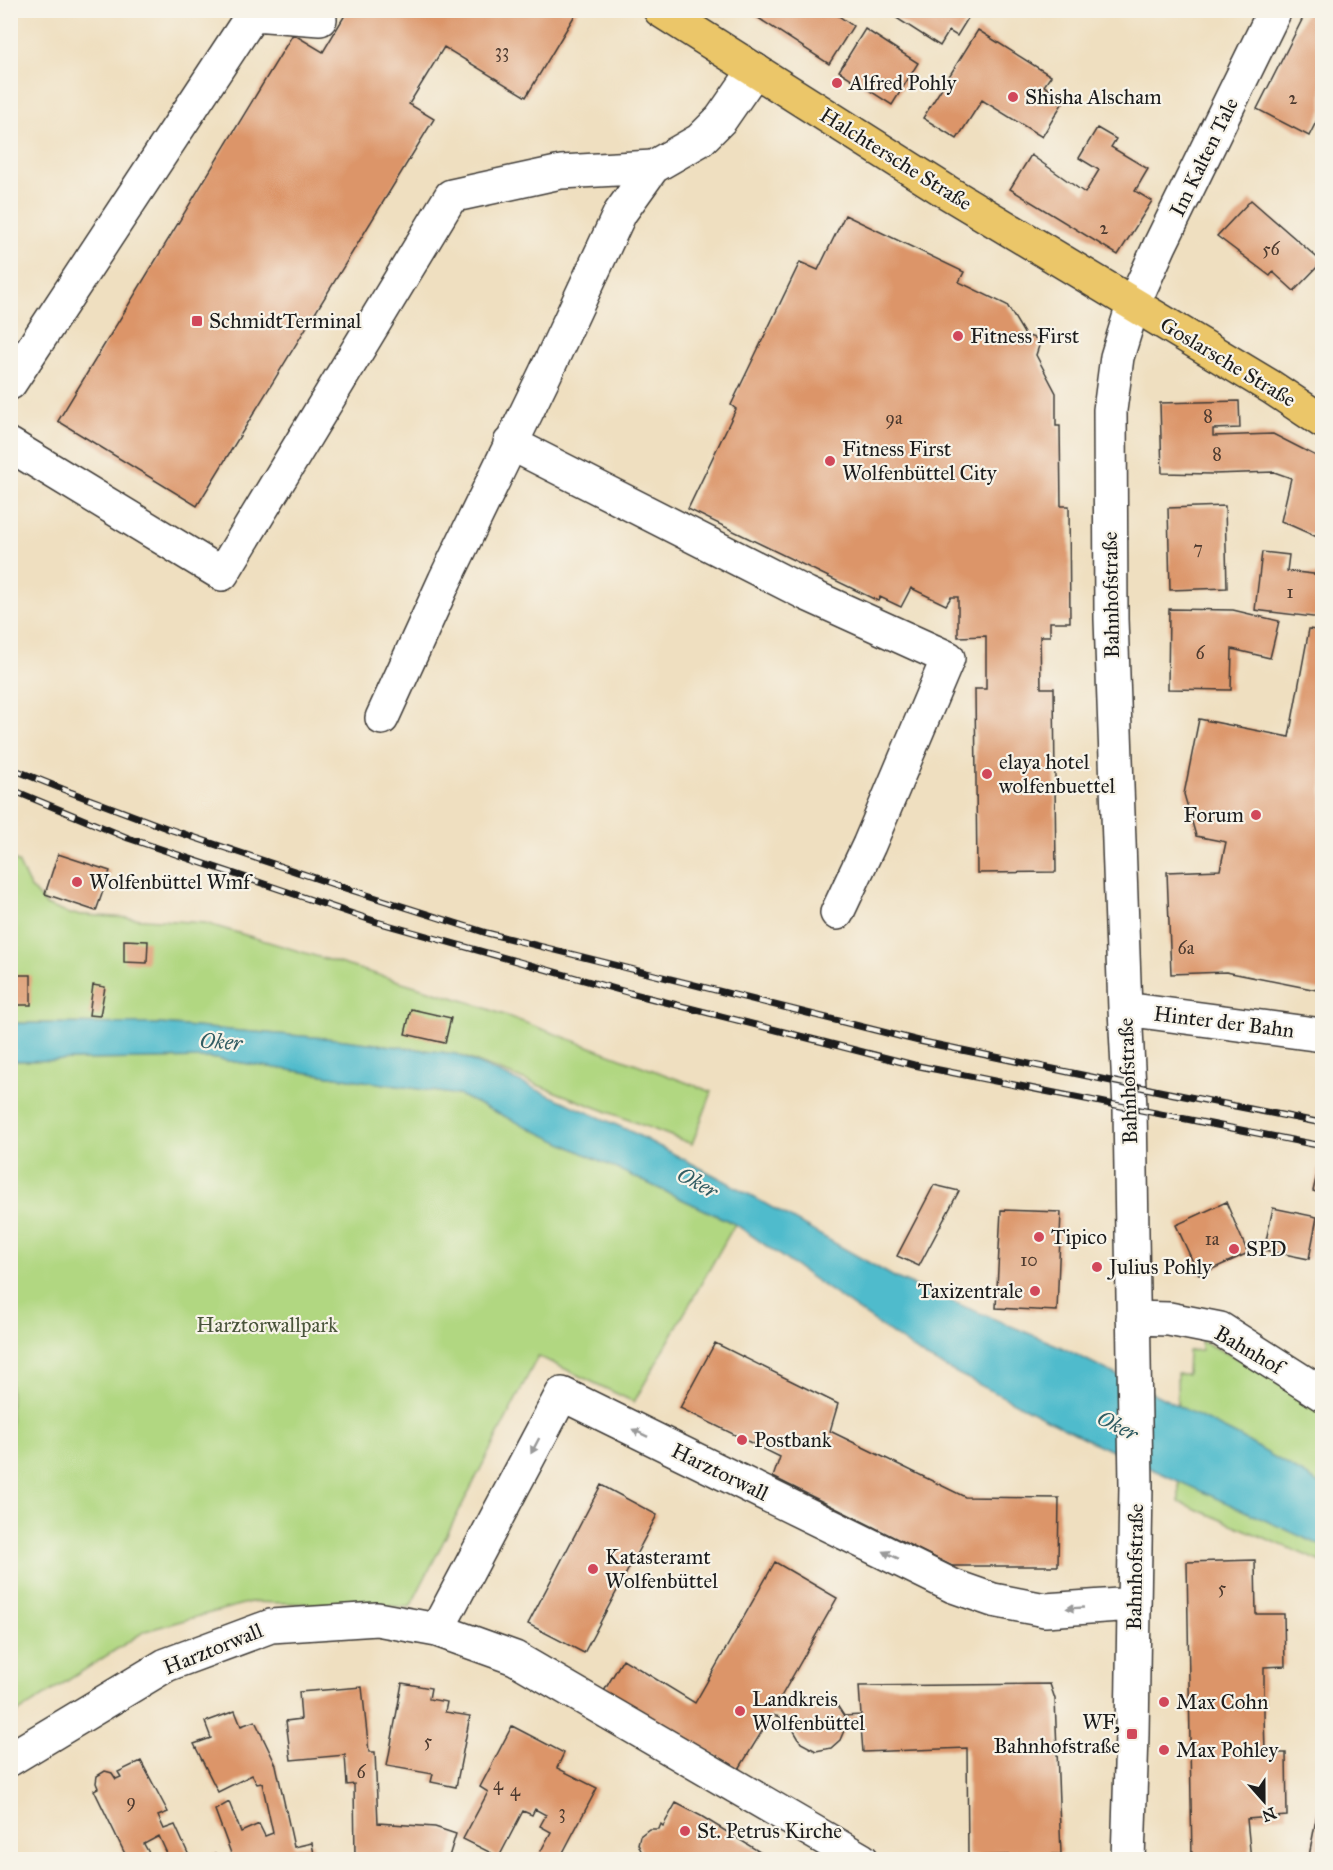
<svg xmlns="http://www.w3.org/2000/svg" width="1333" height="1870" font-family="'IM FELL Great Primer',serif">
	<style>
		.green { fill: #b1d781; stroke: #667a4e; stroke-width: 1.5 }
		.water { fill: #50bbcc; stroke: #366c74; stroke-width: 1.5 }
		.building { fill: #dc9569 }
		.lines { fill: none; stroke-linecap: round; stroke-linejoin: round }
		.minor-casing { stroke: #3c3935; stroke-width: 36 }
		.major-casing { stroke: #3c3935; stroke-width: 36 }
		.minor { stroke: #fff; stroke-width: 33 }
		.major { stroke: #ebc669; stroke-width: 33 }
		.rail-casing { stroke: #1c1c1c; stroke-width: 7 }
		.rail { stroke: #f7f3e8; stroke-width: 4.5; stroke-dasharray: 14; stroke-linecap: butt }
		.oneway { fill: #999 }
		.poi-dot { fill: #d1495b; stroke: #f7f3e8; stroke-width: 2 }
		.labels { text-anchor: middle; stroke-width: 4.5; stroke-linejoin: round; paint-order: stroke }
		.number-label { font-size: 18px; fill: #4c3a2f }
		.poi-label { font-size: 21px; fill: #1c1c1c; stroke: #f7f3e8; text-anchor: start }
		.street-label { font-size: 21px; fill: #1c1c1c; stroke: #f7f3e8 }
		.park-label { font-size: 21px; fill: #49543a; stroke: #f7f3e8 }
		.water-label { font-size: 22px; font-style: italic; fill: #315c62; stroke: #f7f3e8 }
	</style>
	<rect width="100%" height="100%" fill="#f7f3e8"/>
	<filter id="ink" filterUnits="userSpaceOnUse"><feTurbulence type="fractalNoise" baseFrequency=".0167" numOctaves="2"/><feDisplacementMap in="SourceGraphic" scale="12" xChannelSelector="R" yChannelSelector="G"/><feConvolveMatrix kernelMatrix="1 2 1 2 8 2 1 2 1" color-interpolation-filters="sRGB"/></filter>
	<filter id="wash" filterUnits="userSpaceOnUse"><feTurbulence type="fractalNoise" baseFrequency=".008" numOctaves="4" result="noise"/><feDisplacementMap in="SourceGraphic" scale="24" xChannelSelector="R" yChannelSelector="G"/><feGaussianBlur stdDeviation="1.35" result="paint"/><feColorMatrix in="noise" values="0 0 0 0 0 0 0 0 0 0 0 0 0 0 0 0 0 1.4 0 .05"/><feComposite in="paint" operator="in"/></filter>
	<g filter="url(#wash)">
		<rect width="100%" height="100%" fill="#efdfc0"/>
		<path class="green" d="M11,859L18,862L30,887L46,905L69,914L205,923L472,1003L712,1092L692,1144L456,1054L336,1039L160,1024L11,1023Z
			M209,1058L459,1095L735,1224L634,1402L538,1356L410,1607L250,1602L145,1631L11,1717L10,1061Z
			M1201,1341L1253,1366L1322,1411V1562L1179,1502L1177,1374H1187L1188,1351L1201,1350Z"/>
		<path class="water" d="M10,1023L160,1024L336,1039L456,1054L630,1131L725,1181L896,1278L1059,1346L1240,1437L1322,1485V1546L1092,1442L925,1357L735,1224L459,1095L209,1058L11,1061Z"/>
		<g id="blocks">
			<path class="building" d="M348,10H578L526,97L444,47L409,104L434,119L197,506L58,421L293,34L323,52Z
				M746,10H830L853,26L829,64Z
				M884,10H973L957,36L949,31L940,46Z
				M1307,10H1322V110L1309,136L1257,109Z
				M865,29L918,63L892,105L839,71Z
				M978,30L1051,76L1044,86L1065,99L1042,137L982,100L957,139L923,118Z
				M1097,128L1116,139L1111,147L1148,169L1135,191L1152,201L1118,255L1010,189L1031,155L1085,193L1099,170L1079,158Z
				M1251,200L1322,262L1294,291L1273,272L1270,276L1217,236Z
				M845,215L964,272L959,282L1007,305L1025,335L1041,340L1036,355L1056,393V426H1060L1061,506H1069L1070,622H1050V636H1040L1041,688H1054L1056,872L977,873L975,689H986V636L958,637V597H951L946,605L911,588L901,607L880,597L878,601L688,509L736,409L731,405L800,262L818,270Z
				M1239,401L1240,428L1213,429V436L1273,434L1322,459V525L1317,537L1281,521L1291,478L1274,472L1213,474L1162,473L1160,403Z
				M1225,506L1227,588L1170,590L1168,508Z
				M1262,552L1289,555L1287,571L1322,575L1321,618L1255,610Z
				M1169,609L1233,610L1279,621L1270,658L1232,649L1231,690L1168,689Z
				M1309,629L1322,631V991L1226,972L1171,974L1167,872L1220,870L1226,842L1196,836L1184,794L1199,719L1289,737Z
				M58,854L110,871L96,911L45,894Z
				M124,940L148,941L147,963L124,962Z
				M10,975H31V1005H10Z
				M93,985L105,987L100,1016L89,1015Z
				M411,1009L451,1018L445,1043L405,1034Z
				M1322,1154V1194L1313,1191Z
				M934,1185L959,1191L919,1266L897,1256Z
				M1226,1202L1248,1253L1199,1275L1176,1225Z
				M1273,1208L1317,1217L1309,1259L1264,1250Z
				M1001,1210L1061,1212L1057,1311L996,1308Z
				M715,1343L838,1404L830,1431L965,1497L1059,1498L1058,1566H952L773,1477L780,1457L680,1408Z
				M601,1485L657,1515L584,1653L528,1624Z
				M1255,1560L1256,1614H1284L1285,1666L1264,1667V1715L1265,1753H1286L1287,1816L1247,1819L1251,1860H1192L1187,1562Z
				M775,1562L837,1598L778,1702L800,1707L816,1699L827,1700L837,1705L844,1716L861,1715L859,1686L1050,1684L1055,1699L1061,1854L968,1856L967,1748L863,1752L861,1726H846L840,1740L831,1748L816,1751L801,1743L794,1731V1720L772,1715L739,1769L604,1691L623,1659L695,1703Z
				M402,1683L431,1688L429,1699L447,1702L445,1712L470,1716L456,1787L431,1782L433,1774L387,1766Z
				M362,1687L369,1752H375L378,1823L435,1827L456,1834L448,1860H425L378,1855L355,1858L354,1784L347,1785L345,1755L291,1760L286,1721L301,1719L299,1692Z
				M235,1711L241,1726L255,1721L276,1765L294,1847L312,1843L315,1860H284L282,1855L272,1860H226L232,1856L215,1810L229,1802L241,1832L259,1824L265,1836L273,1833L262,1783L257,1784L252,1775L218,1792L194,1744L211,1738L205,1722Z
				M512,1726L564,1753L557,1768L597,1788L559,1860H536L551,1832L540,1826L546,1815L535,1809L532,1815L523,1811L499,1857L463,1839L488,1792L480,1787Z
				M141,1761L168,1812L158,1816L164,1829L175,1825L191,1860H170L159,1836L144,1844L149,1853L136,1860H128L94,1790L98,1788L96,1783L97,1776L105,1771L112,1773L116,1779L121,1777L118,1772Z
				M1321,1793L1322,1860H1308L1309,1856Z
				M676,1803L701,1816L773,1860H640L643,1855L638,1844L640,1836L649,1829H659L661,1824L663,1826Z
				M215,1853L219,1860H204Z"/>
		</g>
	</g>
	<g filter="url(#ink)">
		<use href="#blocks" fill-opacity="0" stroke="#3c3935" stroke-width="1.5"/>
		<g class="lines">
			<g class="minor-casing">
				<path id="minor" d="M10,383L253,14L320,19
					M510,443L807,594L948,658L869,845L837,913
					M10,445L222,574L451,196L561,172L653,167
					M382,718L445,580L545,374L620,213L653,167L700,140L721,119L755,70
					M1125,1009L1322,1035
					M1133,1318L1169,1319L1220,1329L1322,1394
					M437,1630L562,1394L953,1586L993,1600L1045,1610L1134,1604
					M10,1759L166,1665L271,1626L377,1619L437,1630L515,1658L862,1860
					M1128,1860L1132,1734L1136,1485L1130,1108L1125,1009L1111,619L1110,410L1117,357L1133,305L1160,245L1275,10"/>
			</g>
			<g class="major-casing">
				<path id="major" d="M660,10L947,192L1271,387L1322,421"/>
			</g>
			<use href="#minor" class="minor"/>
			<use href="#major" class="major"/>
			<g class="rail-casing">
				<path id="rail" d="M10,768L70,792L169,829L345,888L487,933L919,1041L1164,1092L1322,1123
					M10,789L128,838L377,922L630,993L914,1065L1322,1146"/>
			</g>
			<use href="#rail" class="rail"/>
		</g>
		<defs><path id="oneway-solid" d="M-6-.8H1V-3.2L6.5 0L1 3.2V.8H-6Z" transform="scale(1.5)"/></defs>
		<g class="oneway">
			<use href="#oneway-solid" transform="translate(640 1433) rotate(-154)"/>
			<use href="#oneway-solid" transform="translate(535 1446) rotate(118)"/>
			<use href="#oneway-solid" transform="translate(891 1555) rotate(-154)"/>
			<use href="#oneway-solid" transform="translate(1075 1608) rotate(177)"/>
		</g>
	</g>
	<g class="poi-dot">
		<circle cx="837" cy="83" r="6"/>
		<circle cx="1013" cy="97" r="6"/>
		<rect x="191" y="315" width="12" height="12" rx="3"/>
		<circle cx="958" cy="336" r="6"/>
		<circle cx="830" cy="461" r="6"/>
		<circle cx="987" cy="774" r="6"/>
		<circle cx="1256" cy="815" r="6"/>
		<circle cx="77" cy="882" r="6"/>
		<circle cx="1039" cy="1237" r="6"/>
		<circle cx="1234" cy="1249" r="6"/>
		<circle cx="1097" cy="1267" r="6"/>
		<circle cx="1035" cy="1291" r="6"/>
		<circle cx="742" cy="1440" r="6"/>
		<circle cx="593" cy="1569" r="6"/>
		<circle cx="1164" cy="1702" r="6"/>
		<circle cx="740" cy="1711" r="6"/>
		<rect x="1126" y="1728" width="12" height="12" rx="3"/>
		<circle cx="1164" cy="1750" r="6"/>
		<circle cx="685" cy="1831" r="6"/>
	</g>
	<g class="labels">
		<g class="number-label">
			<text x="502" y="57">33</text>
			<text x="1293" y="104">2</text>
			<text x="1104" y="234">2</text>
			<text x="1271" y="255">56</text>
			<text x="1208" y="422">8</text>
			<text x="894" y="424">9a</text>
			<text x="1217" y="460">8</text>
			<text x="1198" y="554">7</text>
			<text x="1290" y="598">1</text>
			<text x="1200" y="659">6</text>
			<text x="1186" y="954">6a</text>
			<text x="1212" y="1245">1a</text>
			<text x="1029" y="1266">10</text>
			<text x="1222" y="1594">5</text>
			<text x="428" y="1747">5</text>
			<text x="361" y="1778">6</text>
			<text x="498" y="1790">4</text>
			<text x="515" y="1796">4</text>
			<text x="131" y="1807">9</text>
			<text x="562" y="1818">3</text>
		</g>
		<g class="poi-label">
			<text x="849" y="90">Alfred Pohly</text>
			<text x="1025" y="104">Shisha Alscham</text>
			<text x="209" y="328">SchmidtTerminal</text>
			<text x="970" y="343">Fitness First</text>
			<text x="842" y="456">Fitness First<tspan x="842" dy="24">Wolfenbüttel City</tspan></text>
			<text x="999" y="769">elaya hotel<tspan x="999" dy="24">wolfenbuettel</tspan></text>
			<text x="1244" y="822" text-anchor="end">Forum</text>
			<text x="89" y="889">Wolfenbüttel Wmf</text>
			<text x="1051" y="1244">Tipico</text>
			<text x="1246" y="1256">SPD</text>
			<text x="1109" y="1274">Julius Pohly</text>
			<text x="1023" y="1298" text-anchor="end">Taxizentrale</text>
			<text x="754" y="1447">Postbank</text>
			<text x="605" y="1564">Katasteramt<tspan x="605" dy="24">Wolfenbüttel</tspan></text>
			<text x="752" y="1706">Landkreis<tspan x="752" dy="24">Wolfenbüttel</tspan></text>
			<text x="1176" y="1709">Max Cohn</text>
			<text x="1120" y="1729" text-anchor="end">WF,<tspan x="1120" dy="24">Bahnhofstraße</tspan></text>
			<text x="1176" y="1757">Max Pohley</text>
			<text x="697" y="1838">St. Petrus Kirche</text>
		</g>
		<g class="street-label">
			<text transform="translate(1204 157) rotate(-64)" y="7">Im Kalten Tale</text>
			<text transform="translate(896 159) rotate(32)" y="7">Halchtersche Straße</text>
			<text transform="translate(1228 362) rotate(31)" y="7">Goslarsche Straße</text>
			<text transform="translate(1111 595) rotate(-91)" y="7">Bahnhofstraße</text>
			<text transform="translate(1224 1022) rotate(7)" y="7">Hinter der Bahn</text>
			<text transform="translate(1128 1081) rotate(-92)" y="7">Bahnhofstraße</text>
			<text transform="translate(1249 1350) rotate(30)" y="7">Bahnhof</text>
			<text transform="translate(720 1472) rotate(26)" y="7">Harztorwall</text>
			<text transform="translate(1135 1567) rotate(-89)" y="7">Bahnhofstraße</text>
			<text transform="translate(213 1649) rotate(-22)" y="7">Harztorwall</text>
		</g>
		<g class="park-label">
			<text x="267" y="1332">Harztorwallpark</text>
		</g>
		<g class="water-label">
			<text transform="translate(221 1041) rotate(4)" y="8">Oker</text>
			<text transform="translate(698 1182) rotate(29)" y="8">Oker</text>
			<text transform="translate(1118 1425) rotate(27)" y="8">Oker</text>
		</g>
	</g>
	<rect width="1333" height="1870" fill="none" stroke="#f7f3e8" stroke-width="36"/>
	<g transform="translate(1264 1801) rotate(159)" stroke="#f7f3e8" stroke-width="4.5" paint-order="stroke">
	<path d="M0-4.5L10 22L0 15L-10 22Z" fill="#1c1c1c"/>
	<text y="-9" font-size="16" font-weight="bold" text-anchor="middle" fill="#1c1c1c">N</text>
	</g>
</svg>
